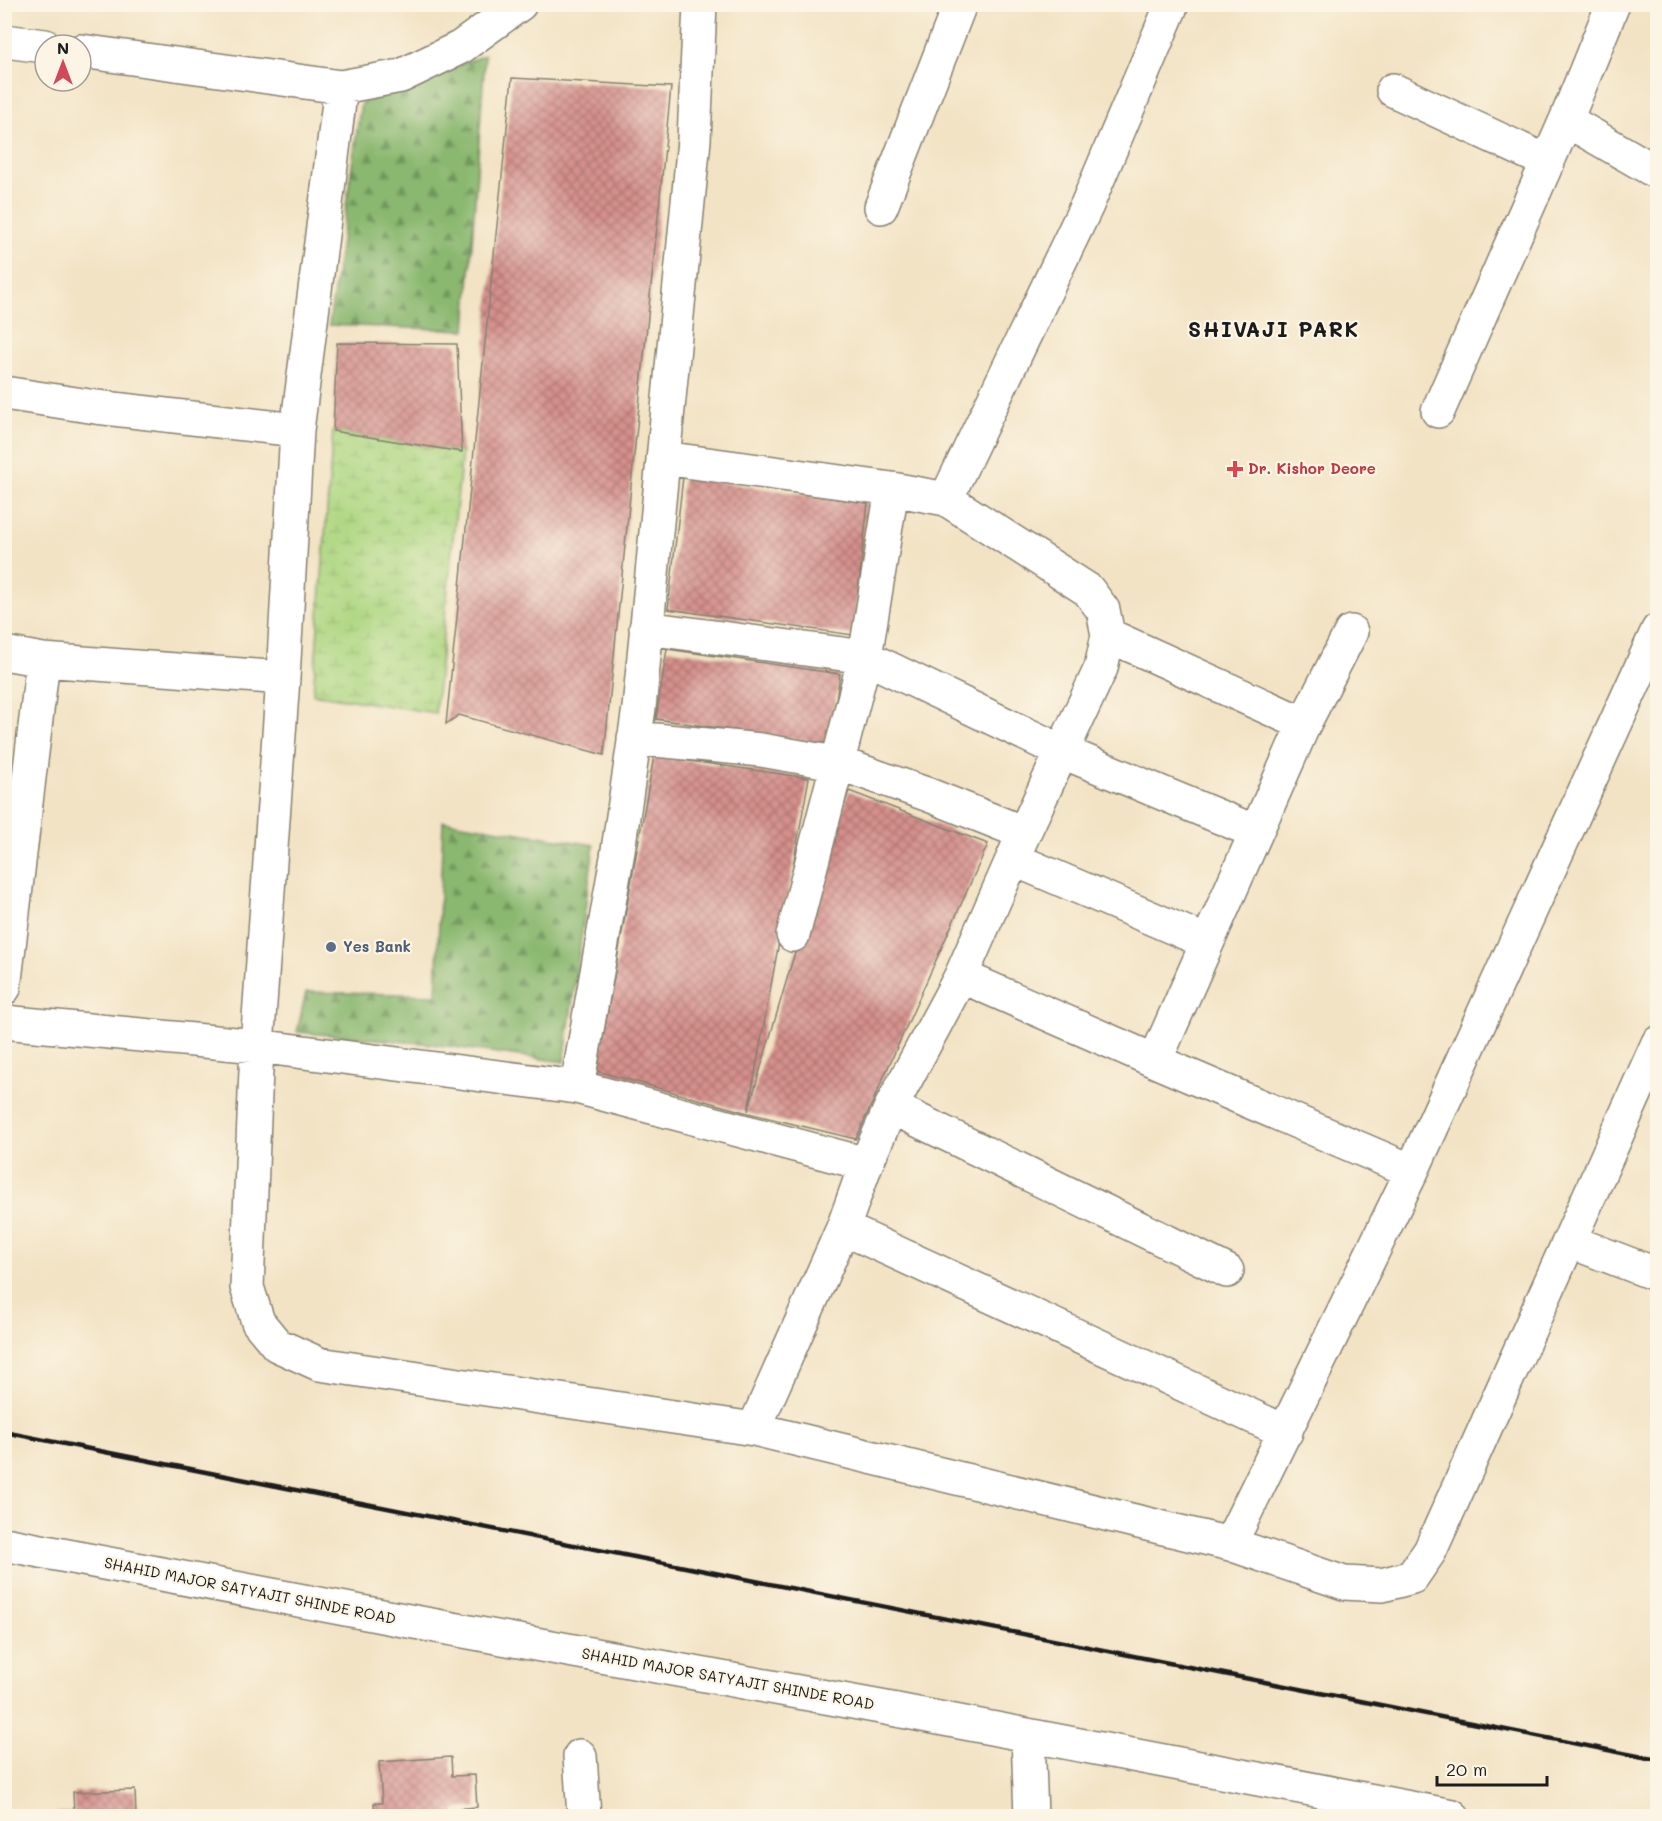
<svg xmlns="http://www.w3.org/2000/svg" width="1662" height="1821" font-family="Mali,sans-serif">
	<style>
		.forest { fill: url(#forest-firs); stroke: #536a46; stroke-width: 1.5 }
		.wetland { fill: url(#wetland-marsh); stroke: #657a4f; stroke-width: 1.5 }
		.building { fill: url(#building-cross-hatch) }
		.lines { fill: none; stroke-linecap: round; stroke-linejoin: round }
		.minor-casing { stroke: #878070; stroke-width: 36 }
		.minor { stroke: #fff; stroke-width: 33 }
		.rail { stroke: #1c1c1c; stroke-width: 4.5 }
		.health-dot { fill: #e0444e; stroke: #fcf5e5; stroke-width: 2 }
		.service-dot { fill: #5c6f8a; stroke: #fcf5e5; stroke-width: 2 }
		.labels { text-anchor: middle; stroke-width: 4.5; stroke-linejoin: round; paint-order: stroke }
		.health-label { font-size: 15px; font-weight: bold; fill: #be3a42; stroke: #fcf5e5; text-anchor: start }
		.service-label { font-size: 15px; font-weight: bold; fill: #4e5e75; stroke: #fcf5e5; text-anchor: start }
		.street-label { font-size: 15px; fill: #1c1c1c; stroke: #fcf5e5 }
		.district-label { font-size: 21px; font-weight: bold; letter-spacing: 1.5px; fill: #1c1c1c; stroke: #fcf5e5 }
	</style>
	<defs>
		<pattern id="forest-firs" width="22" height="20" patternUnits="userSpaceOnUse" patternTransform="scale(1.5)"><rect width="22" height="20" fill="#8ab870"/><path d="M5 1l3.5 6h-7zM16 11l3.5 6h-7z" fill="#70955b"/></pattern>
		<pattern id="wetland-marsh" width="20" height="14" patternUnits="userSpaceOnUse" patternTransform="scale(1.5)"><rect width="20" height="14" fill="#aed782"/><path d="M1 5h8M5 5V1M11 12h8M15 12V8" fill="none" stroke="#95b870"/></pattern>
		<pattern id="building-cross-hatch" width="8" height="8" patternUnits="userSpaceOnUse" patternTransform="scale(1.5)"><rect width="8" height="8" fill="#d5908c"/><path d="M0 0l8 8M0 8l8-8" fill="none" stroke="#ac7572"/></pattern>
	</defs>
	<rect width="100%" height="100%" fill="#fcf5e5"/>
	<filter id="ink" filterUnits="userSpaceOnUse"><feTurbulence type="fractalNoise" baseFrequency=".0167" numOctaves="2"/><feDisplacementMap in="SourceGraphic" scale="12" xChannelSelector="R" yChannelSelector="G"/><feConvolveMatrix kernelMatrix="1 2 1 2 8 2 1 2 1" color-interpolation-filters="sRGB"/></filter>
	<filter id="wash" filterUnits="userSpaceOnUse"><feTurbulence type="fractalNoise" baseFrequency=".008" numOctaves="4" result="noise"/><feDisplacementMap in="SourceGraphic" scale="24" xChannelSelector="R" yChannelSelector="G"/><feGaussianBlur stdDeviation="1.35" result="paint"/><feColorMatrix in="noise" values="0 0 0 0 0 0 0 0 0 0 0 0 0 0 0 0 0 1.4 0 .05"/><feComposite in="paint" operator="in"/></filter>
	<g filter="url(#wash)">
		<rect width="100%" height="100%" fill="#f2e3c4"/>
		<path class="forest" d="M485,55L466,330L329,325L361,103Z
			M443,821L594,845L564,1062L431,1044L297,1032L306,992L436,995Z"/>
		<path class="wetland" d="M333,431L462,452L435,713L313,694Z"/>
		<g id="blocks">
			<path class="building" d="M512,78L671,87L604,755L459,715L446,724Z
				M337,343L457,344L462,452L333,431Z
				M683,477L868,503L853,635L668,609Z
				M667,649L840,674L829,744L656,719Z
				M654,756L809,778L748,1111L792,962L849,791L988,844L856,1139L748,1113L597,1071Z
				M451,1757L452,1776L475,1775L477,1807L455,1809V1816H375L374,1803H382L379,1762Z
				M135,1790L136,1816H9V1815L74,1812L73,1792Z"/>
		</g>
	</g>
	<g filter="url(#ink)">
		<use href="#blocks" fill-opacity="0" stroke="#878070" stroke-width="1.5"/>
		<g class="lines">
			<g class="minor-casing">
				<path id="minor" d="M4,41L45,46
					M81,51L341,87L401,76L461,47L520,4
					M341,87L297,430L283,678L257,1046L247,1287L258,1322L277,1345L319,1364L754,1429L1230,1544L1344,1583L1382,1585L1412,1577L1430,1551L1658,1043
					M1393,90L1548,162
					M1566,120L1658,173
					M881,207L960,4
					M4,393L96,407L297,430
					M1438,411L1566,120L1613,4
					M663,458L892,489L946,499L1088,590L1103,610L1108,635L1101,668L1024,833L961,976L891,1107L866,1164L843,1228L754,1429
					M946,499L1087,205L1172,4
					M646,628L865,657L1063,752L1256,832
					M1108,635L1304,724
					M4,653L43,660L283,678
					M634,738L761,750L841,764L929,795L1024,833
					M1013,859L1207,942
					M793,935L865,657L892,489
					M961,976L1155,1061L1412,1171
					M4,988L43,660
					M4,1022L257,1046L577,1087L866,1164
					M1155,1061L1304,724L1351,632
					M577,1087L617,857L639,708L694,140L700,4
					M891,1107L1227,1271
					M843,1228L1286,1432
					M1569,1241L1658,1275
					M4,1544L398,1619L886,1708L1452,1816
					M1230,1544L1412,1171L1658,630
					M1028,1736L1031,1816
					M580,1756L584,1816"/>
			</g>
			<use href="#minor" class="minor"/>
			<path class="rail" d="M4,1432L1658,1760"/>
		</g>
	</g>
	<path class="health-dot" d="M1232 460h6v6h6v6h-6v6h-6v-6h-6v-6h6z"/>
	<circle class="service-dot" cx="331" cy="947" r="6"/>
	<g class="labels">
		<g class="health-label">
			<text x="1248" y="474">Dr. Kishor Deore</text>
		</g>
		<g class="service-label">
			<text x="343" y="952">Yes Bank</text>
		</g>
		<g class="street-label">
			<text transform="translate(250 1591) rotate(11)" y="5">SHAHID MAJOR SATYAJIT SHINDE ROAD</text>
			<text transform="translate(728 1679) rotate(10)" y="5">SHAHID MAJOR SATYAJIT SHINDE ROAD</text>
		</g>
		<g class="district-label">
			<text x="1274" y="337">SHIVAJI PARK</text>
		</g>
	</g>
	<rect width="1662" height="1821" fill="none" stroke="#fcf5e5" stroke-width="24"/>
	<g transform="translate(63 63)"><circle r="28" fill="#fcf5e5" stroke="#a29e95" stroke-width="1.5"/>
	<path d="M0-4.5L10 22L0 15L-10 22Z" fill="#d1495b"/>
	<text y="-9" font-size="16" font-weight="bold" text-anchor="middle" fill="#1c1c1c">N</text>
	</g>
	<path d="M1437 1776v9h110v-9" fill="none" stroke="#1c1c1c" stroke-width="3"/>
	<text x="1446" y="1776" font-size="18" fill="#1c1c1c" stroke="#fcf5e5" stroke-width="4.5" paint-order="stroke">20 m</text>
</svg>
